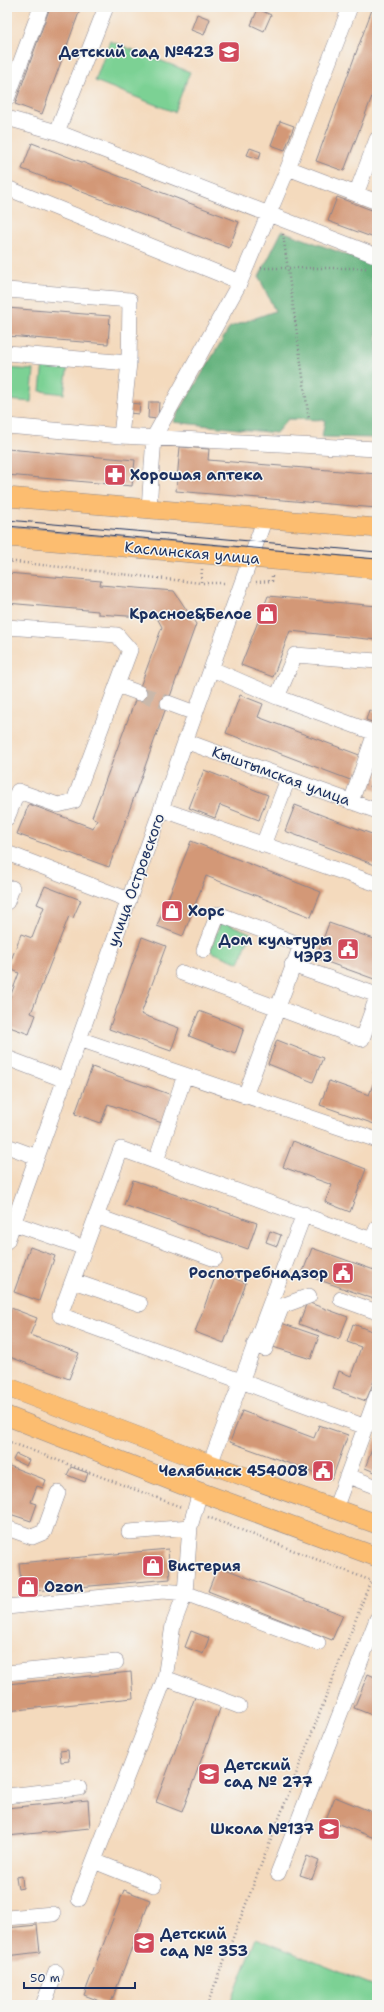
<svg xmlns="http://www.w3.org/2000/svg" width="384" height="2012" font-family="'Shantell Sans',sans-serif">
	<style>
		.green { fill: #7cd194; stroke: #4c8079 }
		.forest { fill: #65b37e; stroke: #40716e }
		.building { fill: #d39877 }
		.lines { fill: none; stroke-linecap: round; stroke-linejoin: round }
		.minor-tunnel { stroke: #c9b8aa; stroke-width: 15; stroke-dasharray: 15 8; stroke-linecap: butt }
		.minor-casing { stroke: #88848e; stroke-width: 16 }
		.major-casing { stroke: #88848e; stroke-width: 20 }
		.path { stroke: #88848e; stroke-width: 2.5; stroke-dasharray: 1 3; stroke-linecap: butt }
		.minor { stroke: #fff; stroke-width: 15 }
		.major { stroke: #fcbd6f; stroke-width: 19 }
		.tram { stroke: #1b2f5e; stroke-width: 1 }
		.labels { text-anchor: middle; stroke-width: 3; stroke-linejoin: round; paint-order: stroke }
		.poi-label { font-size: 15px; font-weight: bold; fill: #1b2f5e; stroke: #f6f6f2; text-anchor: end }
		.street-label { font-size: 15px; fill: #1b2f5e; stroke: #f6f6f2 }
	</style>
	<rect width="100%" height="100%" fill="#f6f6f2"/>
	<filter id="ink" filterUnits="userSpaceOnUse"><feTurbulence type="fractalNoise" baseFrequency=".025" numOctaves="2"/><feDisplacementMap in="SourceGraphic" scale="8" xChannelSelector="R" yChannelSelector="G"/><feConvolveMatrix kernelMatrix="1 2 1 2 8 2 1 2 1" color-interpolation-filters="sRGB"/></filter>
	<filter id="wash" filterUnits="userSpaceOnUse"><feTurbulence type="fractalNoise" baseFrequency=".012" numOctaves="4" result="noise"/><feDisplacementMap in="SourceGraphic" scale="16" xChannelSelector="R" yChannelSelector="G"/><feGaussianBlur stdDeviation="0.9" result="paint"/><feColorMatrix in="noise" values="0 0 0 0 0 0 0 0 0 0 0 0 0 0 0 0 0 1.4 0 .05"/><feComposite in="paint" operator="in"/></filter>
	<g filter="url(#wash)">
		<rect width="100%" height="100%" fill="#f4dabd"/>
		<path class="green" d="M110,41L190,72L174,112L95,81Z
			M43,363L68,365L64,394L40,391Z
			M7,368L34,370L31,402L7,400Z
			M221,921L251,933L239,963L210,951Z
			M256,1938L377,1987L371,2005H230Z"/>
		<path class="forest" d="M282,231L377,266V438L322,437L325,420L288,419L276,433L173,422L230,327L275,311L259,277Z"/>
		<g id="blocks">
			<path class="building" d="M50,7H81L42,114L15,104Z
				M373,7H377V83L344,171L316,161Z
				M258,9L271,15L264,31L251,25Z
				M197,14L210,19L204,35L191,30Z
				M280,121L294,126L285,150L271,145Z
				M32,143L239,222L229,248L22,169Z
				M250,148L261,152L259,159L247,155Z
				M337,197L377,212V239L328,221Z
				M7,308L110,316L108,344L7,336Z
				M149,402H159L158,419L148,418Z
				M130,403L140,404L139,414L129,413Z
				M180,447L209,449L208,460L377,474V508L176,491Z
				M7,449L135,460L132,486L7,475Z
				M7,573L101,581L100,585L174,591L196,624L109,867L17,834L29,804L93,828L97,820L92,817L162,627L157,618L98,614V611L7,603Z
				M268,596L377,606V640L290,631L273,677L241,665Z
				M240,695L263,704L258,717L362,756L353,781L226,733Z
				M369,710L377,713L375,723L366,720Z
				M377,767V790L370,787Z
				M204,770L268,795L259,820L220,805L215,818L189,808Z
				M295,805L377,836V859L375,865L285,831Z
				M191,841L321,892L311,917L206,876L183,936L157,926Z
				M45,886L81,900L73,918L69,916L31,1013L36,1015L29,1034L7,1026V1005L19,973L8,968L21,934L32,938L44,907L37,904Z
				M329,923L377,940V980L316,958Z
				M142,937L166,946L141,1014L179,1028L171,1051L109,1029Z
				M199,1011L244,1028L235,1054L189,1036Z
				M277,1040L323,1058L313,1082L268,1064Z
				M377,1063V1125L320,1105L329,1081L369,1095L377,1074L373,1073Z
				M92,1067L172,1095L162,1123L108,1104L101,1123L75,1114Z
				M293,1141L366,1169L350,1212L325,1202L332,1185L283,1167Z
				M133,1180L257,1223L248,1249L124,1205Z
				M270,1231L281,1235L277,1246L266,1242Z
				M30,1247L55,1256L39,1301L14,1292Z
				M312,1248L377,1271V1290L374,1299L302,1274Z
				M217,1272L246,1283L224,1343L195,1332Z
				M307,1302L348,1317L339,1339L299,1324Z
				M11,1308L37,1318L30,1335L79,1353L69,1379L7,1356V1320Z
				M281,1323L319,1336L311,1359L273,1347Z
				M353,1324L377,1333V1373L366,1401L333,1389L339,1371L351,1376L361,1347L347,1342Z
				M242,1411L314,1438L319,1425L348,1435L332,1479L230,1442Z
				M377,1436V1473L365,1468Z
				M16,1454L29,1460L26,1466L13,1460Z
				M7,1465L46,1480L43,1488L37,1486L31,1502L37,1504L31,1521L7,1513Z
				M71,1467L88,1473L85,1482L67,1475Z
				M168,1549L170,1579L22,1592L19,1563Z
				M218,1566L343,1615L332,1640L208,1591Z
				M191,1631L209,1638L203,1654L185,1647Z
				M131,1672L133,1698L7,1711V1684Z
				M368,1674L377,1678V1717L354,1708Z
				M195,1697L221,1706L182,1812L156,1802Z
				M68,1750L69,1761L61,1762L60,1751Z
				M335,1797L377,1814V1839L326,1819Z
				M88,1800L90,1828L7,1836V1808Z
				M307,1856L319,1861L312,1879L300,1875Z
				M22,1876L23,1888L18,1889L16,1877Z
				M124,1890L150,1900L110,2005L84,1995Z
				M37,1925L40,1952L7,1956V1928Z"/>
		</g>
	</g>
	<g filter="url(#ink)">
		<use href="#blocks" fill-opacity="0" stroke="#88848e" stroke-width="1"/>
		<g class="lines">
			<path class="minor-tunnel" d="M139,693L168,703"/>
			<g class="minor-casing">
				<path id="minor" d="M106,7L57,132L377,256
					M7,99L41,7
					M7,118L57,132
					M288,168L377,202
					M7,188L240,282
					M356,194L377,139
					M7,290L130,300L129,363L121,436
					M7,353L129,363
					M7,426L121,436L377,449
					M149,508L154,437L240,282L288,168L350,7
					M7,627L117,635L130,650L74,801L58,805L18,791L7,818
					M212,669L277,697L295,655L377,661
					M117,685L139,693
					M277,697L375,733L351,802
					M168,703L195,713
					M185,741L377,811
					M161,809L377,884
					M263,845L288,779
					M7,853L129,900
					M7,902L12,888
					M204,950L218,914L301,945L245,1096
					M292,965L377,995
					M182,973L362,1039L377,997
					M79,1039L377,1140
					M7,1058L65,1080
					M7,1146L37,1157
					M156,1161L185,1075
					M96,1216L215,1259
					M13,1223L85,1248
					M377,1228L372,1240L377,1242
					M7,1241L265,518
					M73,1281L140,1304
					M341,1299L377,1312
					M254,1345L265,1349L282,1306L309,1296
					M366,1427L60,1315L121,1149L372,1240
					M210,1464L304,1214
					M348,1476L377,1487
					M335,1509L377,1395
					M7,1528L32,1537L44,1532L58,1493
					M129,1532L190,1527
					M7,1607L163,1591L185,1593L318,1643
					M7,1673L116,1662
					M165,1678L239,1706
					M7,1796L79,1788
					M94,1861L154,1885
					M278,1873L377,1619
					M79,1899L165,1678L173,1625L185,1593L190,1527L200,1492
					M7,1918L53,1914
					M43,2005L56,1972"/>
			</g>
			<g class="major-casing">
				<path id="major" d="M7,497L377,528
					M7,537L377,569
					M7,1387L210,1464L377,1524
					M7,1416L200,1492L377,1557"/>
			</g>
			<path class="path" d="M283,234L309,420
				M261,268H366
				M7,561L201,583
				M202,569L201,583H227
				M256,582L272,581V576
				M7,1441L181,1507
				M208,1517L377,1583
				M207,2005L371,1580"/>
			<use href="#minor" class="minor"/>
			<use href="#major" class="major"/>
			<path class="tram" d="M7,520L377,552
				M7,526L377,559"/>
		</g>
	</g>
	<defs>
		<g id="school-square" transform="scale(1.15)"><rect x="-9" y="-9" width="18" height="18" rx="4" fill="#d1495b" stroke="#f6f6f2"/><path d="M0-5L7-2L0 1L-7-2ZM-4 1L0 2.5L4 1V4Q0 6-4 4Z" fill="#fff"/></g>
		<g id="pharmacy-square" transform="scale(1.15)"><rect x="-9" y="-9" width="18" height="18" rx="4" fill="#d1495b" stroke="#f6f6f2"/><path d="M-2-6h4v4h4v4h-4v4h-4v-4h-4v-4h4Z" fill="#fff"/></g>
		<g id="shop-square" transform="scale(1.15)"><rect x="-9" y="-9" width="18" height="18" rx="4" fill="#d1495b" stroke="#f6f6f2"/><path d="M-5-2.5h2.3a2.7 3.5 0 0 1 5.4 0H5L5.5 6h-11ZM-1.5-2.5h3a1.5 2.3 0 0 0-3 0Z" fill="#fff"/></g>
		<g id="civic-square" transform="scale(1.15)"><rect x="-9" y="-9" width="18" height="18" rx="4" fill="#d1495b" stroke="#f6f6f2"/><path d="M-.6-6.5H3V-4.5H.6V-3L4-1V1h2V6H-6V1h2V-1L-.6-3ZM-1.2 2.5V6h2.4V2.5Z" fill="#fff"/></g>
	</defs>
	<g fill-rule="evenodd">
		<use href="#school-square" x="229" y="52"/>
		<use href="#pharmacy-square" x="115" y="475"/>
		<use href="#shop-square" x="267" y="614"/>
		<use href="#shop-square" x="172" y="911"/>
		<use href="#civic-square" x="348" y="949"/>
		<use href="#civic-square" x="343" y="1273"/>
		<use href="#civic-square" x="323" y="1471"/>
		<use href="#shop-square" x="153" y="1566"/>
		<use href="#shop-square" x="28" y="1587"/>
		<use href="#school-square" x="209" y="1774"/>
		<use href="#school-square" x="329" y="1829"/>
		<use href="#school-square" x="144" y="1943"/>
	</g>
	<g class="labels">
		<g class="poi-label">
			<text x="214" y="57">Детский сад №423</text>
			<text x="130" y="480" text-anchor="start">Хорошая аптека</text>
			<text x="252" y="619">Красное&amp;Белое</text>
			<text x="188" y="916" text-anchor="start">Хорс</text>
			<text x="332" y="945">Дом культуры<tspan x="332" dy="17">ЧЭРЗ</tspan></text>
			<text x="328" y="1278">Роспотребнадзор</text>
			<text x="308" y="1476">Челябинск 454008</text>
			<text x="168" y="1571" text-anchor="start">Вистерия</text>
			<text x="44" y="1592" text-anchor="start">Ozon</text>
			<text x="224" y="1770" text-anchor="start">Детский<tspan x="224" dy="17">сад № 277</tspan></text>
			<text x="314" y="1834">Школа №137</text>
			<text x="160" y="1939" text-anchor="start">Детский<tspan x="160" dy="17">сад № 353</tspan></text>
		</g>
		<g class="street-label">
			<text transform="translate(192 553) rotate(5)" y="5">Каслинская улица</text>
			<text transform="translate(281 776) rotate(20)" y="5">Кыштымская улица</text>
			<text transform="translate(136 880) rotate(-70)" y="5">улица Островского</text>
		</g>
	</g>
	<rect width="384" height="2012" fill="none" stroke="#f6f6f2" stroke-width="24"/>
	<path d="M24 1982v6h111v-6" fill="none" stroke="#1b2f5e" stroke-width="2"/>
	<text x="30" y="1982" font-size="12" fill="#1b2f5e" stroke="#f6f6f2" stroke-width="3" paint-order="stroke">50 m</text>
</svg>
